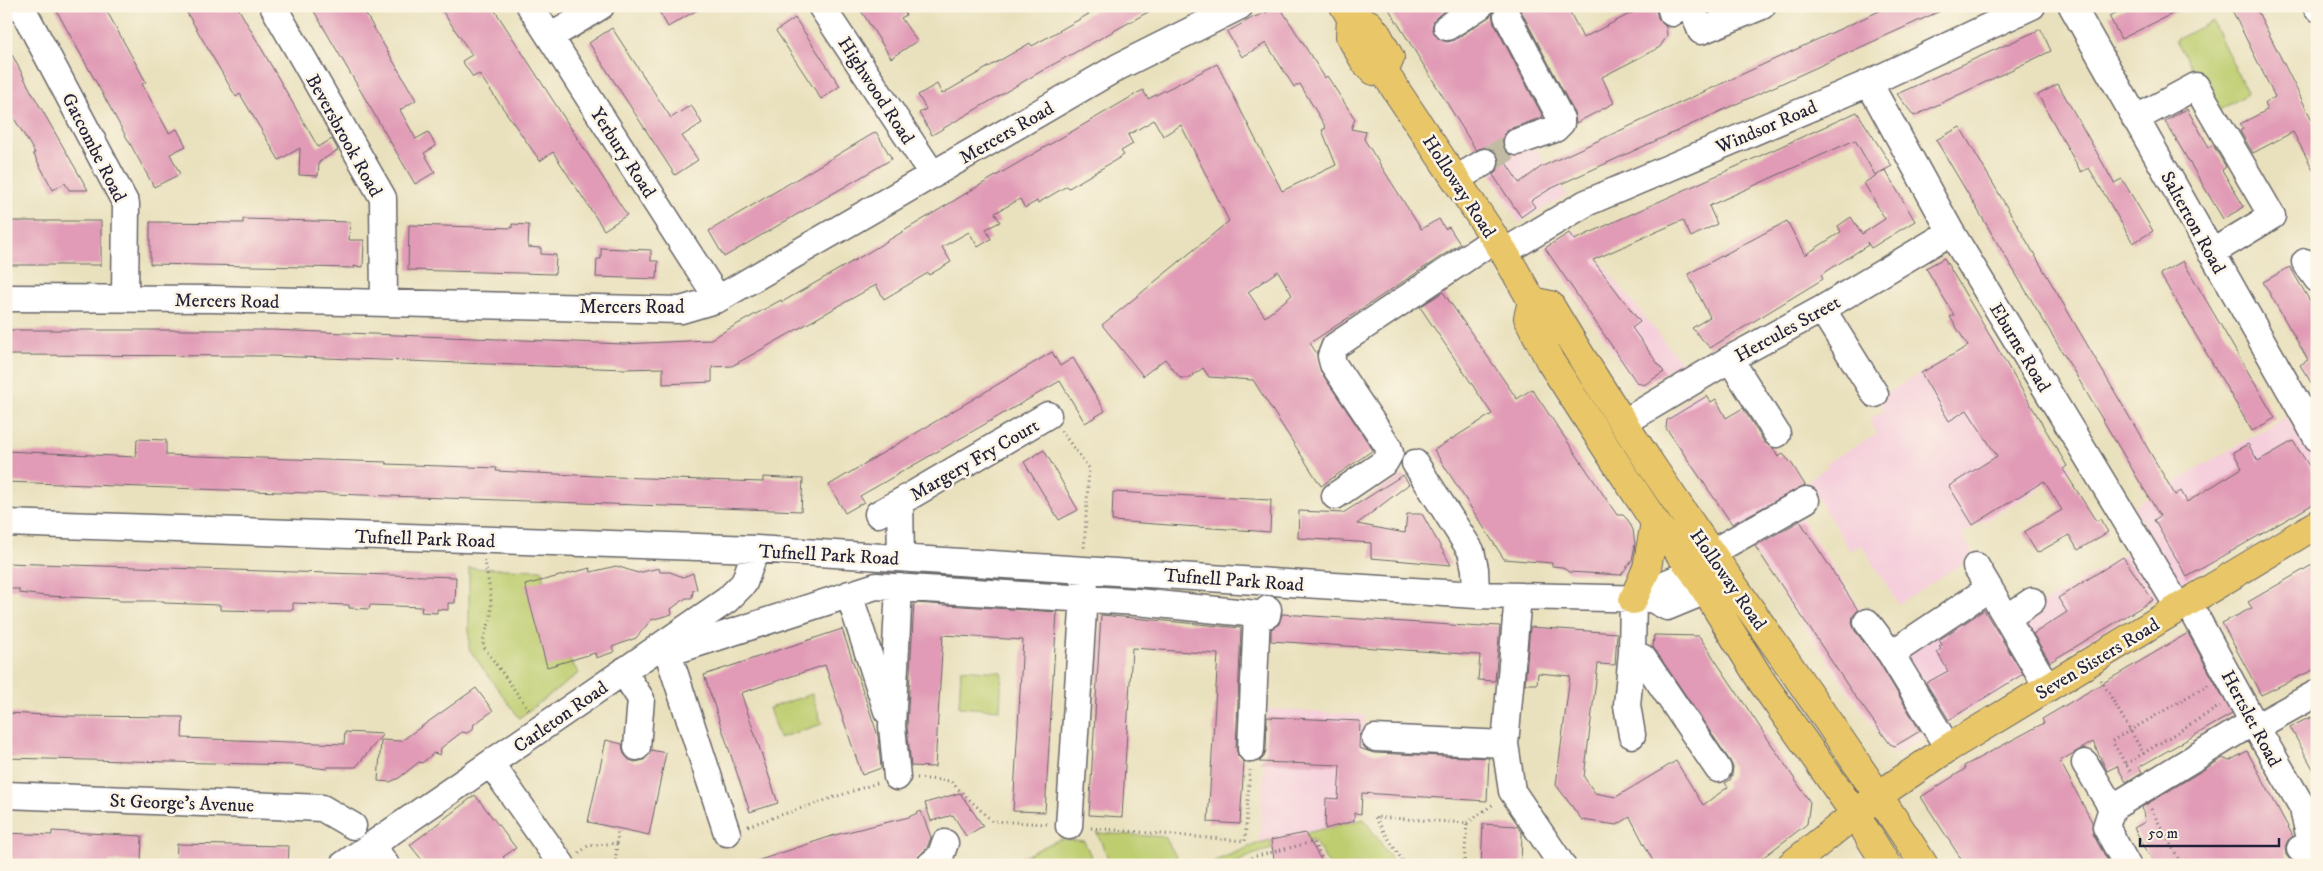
<svg xmlns="http://www.w3.org/2000/svg" width="2323" height="871" font-family="'IM FELL DW Pica',serif">
	<style>
		.built { fill: #f5cfdc }
		.green { fill: #becd70; stroke: #707856 }
		.building { fill: #e19bb6; fill-rule: evenodd }
		.lines { fill: none; stroke-linecap: round; stroke-linejoin: round }
		.minor-tunnel { stroke: #c1bba3; stroke-width: 26; stroke-dasharray: 26 13; stroke-linecap: butt }
		.minor-casing { stroke: #686568; stroke-width: 29 }
		.highway-casing { stroke: #686568; stroke-width: 30 }
		.path { stroke: #686568; stroke-width: 3; stroke-dasharray: 1 4; stroke-linecap: butt }
		.minor { stroke: #fff; stroke-width: 26 }
		.highway { stroke: #e9c769; stroke-width: 28 }
		.labels { text-anchor: middle; stroke-width: 5; stroke-linejoin: round; paint-order: stroke }
		.street-label { font-size: 19px; fill: #22223b; stroke: #fcf5e5 }
	</style>
	<rect width="100%" height="100%" fill="#fcf5e5"/>
	<filter id="ink" filterUnits="userSpaceOnUse"><feTurbulence type="fractalNoise" baseFrequency=".02" numOctaves="2"/><feDisplacementMap in="SourceGraphic" scale="10" xChannelSelector="R" yChannelSelector="G"/><feConvolveMatrix kernelMatrix="1 2 1 2 8 2 1 2 1" color-interpolation-filters="sRGB"/></filter>
	<filter id="wash" filterUnits="userSpaceOnUse"><feTurbulence type="fractalNoise" baseFrequency=".0096" numOctaves="4" result="noise"/><feDisplacementMap in="SourceGraphic" scale="20" xChannelSelector="R" yChannelSelector="G"/><feGaussianBlur stdDeviation="1.12" result="paint"/><feColorMatrix in="noise" values="0 0 0 0 0 0 0 0 0 0 0 0 0 0 0 0 0 1.4 0 .05"/><feComposite in="paint" operator="in"/></filter>
	<g filter="url(#wash)">
		<rect width="100%" height="100%" fill="#e9e1bd"/>
		<path class="built" d="M1395,6H1461L1447,17L1567,195L1519,223Z
			M1575,230L1681,362L1638,390L1544,247Z
			M1988,333L2072,470L1962,534L1974,556L1898,604L1862,545L1850,551L1807,480L1828,467L1826,463L1877,434L1869,419L1884,411L1878,398Z
			M1699,389L1797,512L1890,654L1986,592L2006,626L2150,538L2133,507L2287,416L2304,437L2317,429V500L2084,643L1893,755L1664,422Z
			M1268,709L1365,715L1358,820L1259,843Z"/>
		<path class="green" d="M2212,21L2248,94L2216,112L2176,40Z
			M469,568L543,570V624L579,673L519,718L469,649Z
			M961,669L1002,672L1000,710L959,707Z
			M812,694L822,724L779,738L769,708Z
			M1364,819L1396,865H1329L1314,840H1308L1306,833Z
			M1097,833L1165,837L1181,865H1111Z
			M1060,839L1084,841L1095,865H1018L1016,860Z
			M1271,840L1272,849L1252,855L1231,865H1205L1259,843Z"/>
		<g id="blocks">
			<path class="building" d="M54,6H104L146,82L142,84L169,133L177,129L186,146L170,154L180,174L154,187Z
				M183,6H237L318,147L332,139L338,150L319,162L318,176L299,175L300,148L279,160L240,94L236,97Z
				M311,6H361L416,100L400,110L416,139L428,132L436,146L424,153L435,172L415,184Z
				M439,6H492L627,215L604,230L553,152L540,161L479,74L473,77L462,61L472,55Z
				M656,6H704L668,27Z
				M858,6H900L906,15L901,18L917,41L891,58Z
				M1103,6H1159L1045,69L932,135L919,113L926,109L918,95L937,84L942,94L1030,43L1032,46Z
				M1387,6H1452L1439,15L1434,21L1432,27L1435,35L1441,40L1447,42L1455,40L1492,14L1494,23L1543,117L1512,128L1506,132L1502,139L1503,147L1508,154L1503,158L1519,183L1541,167L1890,6H1951L1550,189L1531,201L1535,207L1521,217L1493,175L1498,170L1500,162L1498,154L1493,149L1485,147L1476,150Z
				M1521,6H1567L1583,38L1645,6H1655L1658,18L1666,27L1667,36L1660,47L1602,77L1614,103L1576,123L1574,112L1519,7Z
				M2130,6H2188L2121,39L2109,16Z
				M2230,6H2255L2317,130V177L2293,132L2253,153L2240,131L2243,129L2240,124L2267,110L2264,104L2275,97Z
				M1280,7L1325,78L1327,76L1355,119L1351,129L1366,132L1364,139L1421,229L1439,219L1445,229L1449,227L1460,244L1310,343L1317,354L1321,372L1373,450L1321,486L1253,380L1209,377L1203,368L1189,378H1180L1165,359L1143,376L1102,325L1229,221L1181,125L1163,136L1154,120L1128,135L1133,144L1121,151L1124,155L1069,188L1067,186L1038,203L1037,201L1025,208L1020,199L995,213L1000,222L986,229L991,239L978,247L969,232L942,247L951,262L929,275L928,273L884,299L876,285L732,366L712,367V382L663,384V368L624,369L271,356L6,355V330H271L624,344L709,340L781,300L782,302L869,252L970,191L1143,90L1148,99L1217,64L1282,191L1336,165L1322,130L1326,128L1300,84L1294,87L1266,43L1242,57L1227,32L1252,18ZM1278,271L1292,295L1265,317L1248,292Z
				M795,18L840,86L821,99L776,31Z
				M612,28L671,118L691,105L702,123L682,136L698,160L675,175L589,43Z
				M2041,29L2051,51L1914,116L1897,94Z
				M6,43L31,91L88,190H69L65,183L53,190L33,153H35L6,105Z
				M2058,84L2114,183L2122,179L2153,231L2133,243L2089,168L2081,172L2038,95Z
				M2187,109L2209,147L2213,145L2226,167L2222,170L2244,207L2223,219L2165,121Z
				M1857,112L1892,166L1875,175L1855,140L1709,206L1717,224L1691,237L1683,220L1593,260L1640,322L1632,328L1664,372L1644,385L1637,383L1545,248L1569,233L1574,240Z
				M1960,127L2175,495L2181,491L2187,502L2242,468L2233,452L2248,444L2258,461L2293,441L2317,478V502L2187,577L2154,520L2160,516L1936,140Z
				M876,132L892,159L724,257L709,231Z
				M1885,170L1915,221L1871,248L1867,242L1868,245L1821,275L1823,279L1710,348L1692,328L1710,317L1688,274L1787,221L1805,255L1841,232L1838,226L1851,217L1862,234L1885,219L1864,183Z
				M243,219L350,222L349,240H364L363,267L354,266L355,268L150,264V222L243,223Z
				M6,221H101V265H6Z
				M512,224L529,225L528,247L541,248V254L556,255L555,274L408,270L409,225L512,228Z
				M601,248L651,250V261H658L657,279L596,277L597,259H601Z
				M1944,258L2067,466L2063,469L2096,521L2100,519L2108,532L2078,550L2069,535L2037,553L2024,532L2062,510L2044,481L1973,525L1949,486L1997,456L1967,410L1949,421L1921,373L1968,346L1950,317L1954,315L1926,268Z
				M2183,261L2275,418L2252,431L2160,274Z
				M2290,267L2317,313V392L2300,365L2308,360L2263,282Z
				M1443,292L1517,399L1532,389L1617,515H1623L1628,520L1633,530L1635,544L1632,560L1621,575L1569,572L1562,567L1552,566V563L1504,559L1434,450L1492,414L1420,307Z
				M1052,352L1060,366L1073,358L1105,411L1085,423L1060,381L860,496L864,502L845,513L829,485Z
				M1707,396L1711,402L1716,399L1726,418L1743,408L1764,442L1773,448L1778,457L1783,454L1792,464L1805,485L1732,524L1666,428L1667,420Z
				M137,439L166,440V455L386,462V464L497,468L496,471L616,477L763,482V477L803,479L801,511L6,482V451L136,457Z
				M1044,450L1078,510L1059,520L1024,462Z
				M1403,475L1409,484L1357,524L1405,533L1407,514H1422L1451,565L1371,558V543L1298,538L1299,511L1343,513Z
				M1113,492L1271,500L1270,532L1112,521Z
				M1800,521L1858,610L1853,616L1852,623L1855,631L1879,662L1920,731L1895,746L1890,744L1852,692L1755,546Z
				M2123,557L2153,600L2050,662L2033,634L2067,612L2058,598Z
				M2317,562V668L2261,695L2222,623L2252,608L2248,602Z
				M6,563L456,577L455,603H448V610L437,609V613L421,612L422,607L370,605L369,609L349,608V605L293,603V610H268V611L220,610V605L164,603V601H120L117,599L46,596L19,593V589H6Z
				M616,566L638,573L659,568L660,572H670L683,577L693,573L697,589L693,590L692,598H686L671,609L672,614L651,620L636,638L612,647L614,652L596,658L595,653L547,667L525,585L590,568L591,572Z
				M914,603L1057,612L1045,812L1013,811L1023,640L943,635L935,767L911,766L907,726Z
				M1984,610L2023,674L1949,720L1926,683L1948,671L1937,652L1941,649L1939,647L1942,645L1939,640Z
				M1282,614L1482,627V625L1500,626L1495,681L1478,680L1480,655L1271,641V629L1279,624Z
				M1101,615L1241,628L1236,748L1238,756L1244,762L1240,824L1208,822L1218,654L1132,648L1122,817L1089,815Z
				M1530,627L1617,633L1615,665L1598,664L1584,777L1595,793L1616,797L1676,761L1703,805L1728,787L1725,783L1730,780L1732,775L1733,767L1730,761L1653,647L1654,635L1699,636L1810,802L1807,824L1753,865H1655L1630,817L1617,825L1582,820L1556,785L1570,676L1538,673L1537,684H1525Z
				M842,629L878,736L881,768L862,775L825,665L741,693L778,803L750,812L704,675Z
				M2188,633L2232,714L2139,767L2142,772L2126,782L2117,766L2107,771L2093,742L2060,761L2092,822L2093,834L2110,865H1965L1921,797L1965,769L1964,766L2044,723L2042,719Z
				M476,688L493,711L474,724L473,729L467,733L462,732L441,748L440,755L434,753L422,763L419,762L399,778L390,782L378,781L381,740L401,741Z
				M6,713L68,716L183,717L182,738L344,744L345,732L383,734L356,767H327V769L292,765L6,758Z
				M1267,717L1360,721L1359,748L1374,753L1489,758L1487,801L1362,793L1361,814L1354,813V821L1325,829L1326,798L1338,799L1340,765L1259,762L1264,757L1266,750Z
				M2311,717L2317,728V776L2290,727Z
				M606,740L622,744L624,754L629,760L635,762L644,760L651,750L666,753L649,835L588,822Z
				M2247,751L2293,836L2288,840L2285,847L2286,855L2291,861L2299,864L2307,862L2308,865H2155L2134,828L2145,822L2142,807L2223,758L2229,761Z
				M960,793L983,826L966,836L953,815L931,821L925,803Z
				M475,795L516,848L503,857L509,865H426L410,845Z
				M921,811L931,837L927,848L916,859L915,865H754V862L835,835L909,817Z
				M1483,824L1517,826L1522,833L1521,865H1481Z
				M52,831L142,836L141,862L109,861V865H6V833L52,835Z
				M1305,833L1324,865H1275L1271,840Z
				M177,844L289,846L288,865H176Z"/>
		</g>
	</g>
	<g filter="url(#ink)">
		<use href="#blocks" fill-opacity="0" stroke="#686568" stroke-width="1"/>
		<g class="lines">
			<path class="minor-tunnel" d="M1485,162L1517,142"/>
			<g class="minor-casing">
				<path id="minor" d="M21,6L126,204L125,298
					M273,6L383,198L384,302
					M530,6L718,299
					M821,6L933,175
					M1670,6L1672,13
					M1691,6L1701,31L1762,6
					M2072,6L2317,438
					M2316,6L2317,8
					M1507,16L1561,119V123L1555,129L1517,142
					M1447,27L1480,6
					M550,37L601,6
					M1869,83L1951,232L2179,608
					M2135,119L2196,86L2272,216L2211,253
					M1456,179L1485,162
					M1504,252L1586,203L1869,83L2032,6
					M2305,262L2317,279
					M6,298L213,299L681,310L718,299L1118,67L1240,6
					M1822,309L1875,394
					M1730,359L1777,434
					M1623,423L1730,359L1822,309L1951,232
					M1415,463L1471,551L1475,569L1476,595
					M1335,496L1385,462L1390,453L1388,446L1333,364L1331,356L1335,346L1495,239
					M878,514L900,502
					M6,523L756,549L1476,595L1652,599L1667,607L1725,583
					M1711,553L1806,500
					M901,558L900,502L1048,415
					M1976,566L2048,688
					M849,594L887,711
					M1518,596L1505,744L1512,791L1562,865
					M1652,599L1662,585L1714,563
					M2188,602L2253,722L2317,832
					M2007,618L2032,601
					M1867,622L1891,654
					M1632,652L1643,658L1718,769
					M625,670L630,682L641,699L637,747
					M2256,727L2317,693
					M1632,735L1627,705L1632,652L1633,600
					M1375,738L1505,744
					M1948,748L1891,654L1988,589
					M1251,749L1257,614L1267,615L1268,609
					M2085,763L2112,808L2106,827L2127,865
					M491,764L562,865
					M897,777L892,726L899,587
					M6,795L322,808L353,826
					M2112,808L2253,722
					M1069,826L1085,580
					M727,833L668,653L876,586L1137,602L1257,614
					M372,845L386,865
					M2300,849L2307,846L2310,838L2304,814
					M343,865L727,600L744,583L756,549
					M930,865L940,857L945,843"/>
			</g>
			<g class="highway-casing">
				<path id="highway" d="M1344,6L1351,18L1350,36L1365,62L1374,71L1384,72
					M1351,18L1369,24L1377,34L1390,58L1384,72
					M1384,72L1504,252L1532,301L1528,318L1550,361L1612,457L1655,522L1694,572L1762,682L1855,814L1887,865
					M1532,301L1550,305C1664,498 1803,676 1924,865
					M1633,600L1647,568L1655,522
					M1791,865L1879,795L1948,748L2317,524"/>
			</g>
			<path class="path" d="M1061,431L1089,468L1084,550
				M485,560C487,578 493,598 491,615C489,626 483,635 483,646L529,710
				M2101,680L2144,754
				M2126,764L2220,706
				M2130,771L2112,741L2208,685
				M917,778L950,781L992,821L1047,824
				M2151,809L2182,865
				M1467,823L1495,803
				M748,826L877,783
				M1091,828L1245,841L1250,770
				M579,853L588,846L617,843L618,829
				M615,865L617,843
				M1238,865L1253,857L1313,842L1326,865
				M1405,865L1375,817L1467,823L1464,865"/>
			<use href="#minor" class="minor"/>
			<use href="#highway" class="highway"/>
		</g>
	</g>
	<g class="labels">
		<g class="street-label">
			<text transform="translate(877 90) rotate(57)" y="7">Highwood Road</text>
			<text transform="translate(1766 126) rotate(-23)" y="7">Windsor Road</text>
			<text transform="translate(1006 132) rotate(-30)" y="7">Mercers Road</text>
			<text transform="translate(345 135) rotate(61)" y="7">Beversbrook Road</text>
			<text transform="translate(95 147) rotate(63)" y="7">Gatcombe Road</text>
			<text transform="translate(624 152) rotate(57)" y="7">Yerbury Road</text>
			<text transform="translate(1460 186) rotate(57)" y="7">Holloway Road</text>
			<text transform="translate(2194 222) rotate(61)" y="7">Salterton Road</text>
			<text transform="translate(227 300) rotate(1)" y="7">Mercers Road</text>
			<text x="632" y="313">Mercers Road</text>
			<text transform="translate(1787 328) rotate(-29)" y="7">Hercules Street</text>
			<text transform="translate(2021 347) rotate(59)" y="7">Eburne Road</text>
			<text transform="translate(974 459) rotate(-30)" y="7">Margery Fry Court</text>
			<text transform="translate(425 538) rotate(2)" y="7">Tufnell Park Road</text>
			<text transform="translate(829 554) rotate(3)" y="7">Tufnell Park Road</text>
			<text transform="translate(1234 579) rotate(4)" y="7">Tufnell Park Road</text>
			<text transform="translate(1729 579) rotate(55)" y="7">Holloway Road</text>
			<text transform="translate(2097 658) rotate(-31)" y="7">Seven Sisters Road</text>
			<text transform="translate(560 716) rotate(-35)" y="7">Carleton Road</text>
			<text transform="translate(2252 718) rotate(62)" y="7">Hertslet Road</text>
			<text transform="translate(182 802) rotate(2)" y="7">St George's Avenue</text>
		</g>
	</g>
	<rect width="2323" height="871" fill="none" stroke="#fcf5e5" stroke-width="25"/>
	<path d="M2140 838v8h139v-8" fill="none" stroke="#22223b" stroke-width="2.5"/>
	<text x="2148" y="838" font-size="15" fill="#22223b" stroke="#fcf5e5" stroke-width="4" paint-order="stroke">50 m</text>
</svg>
